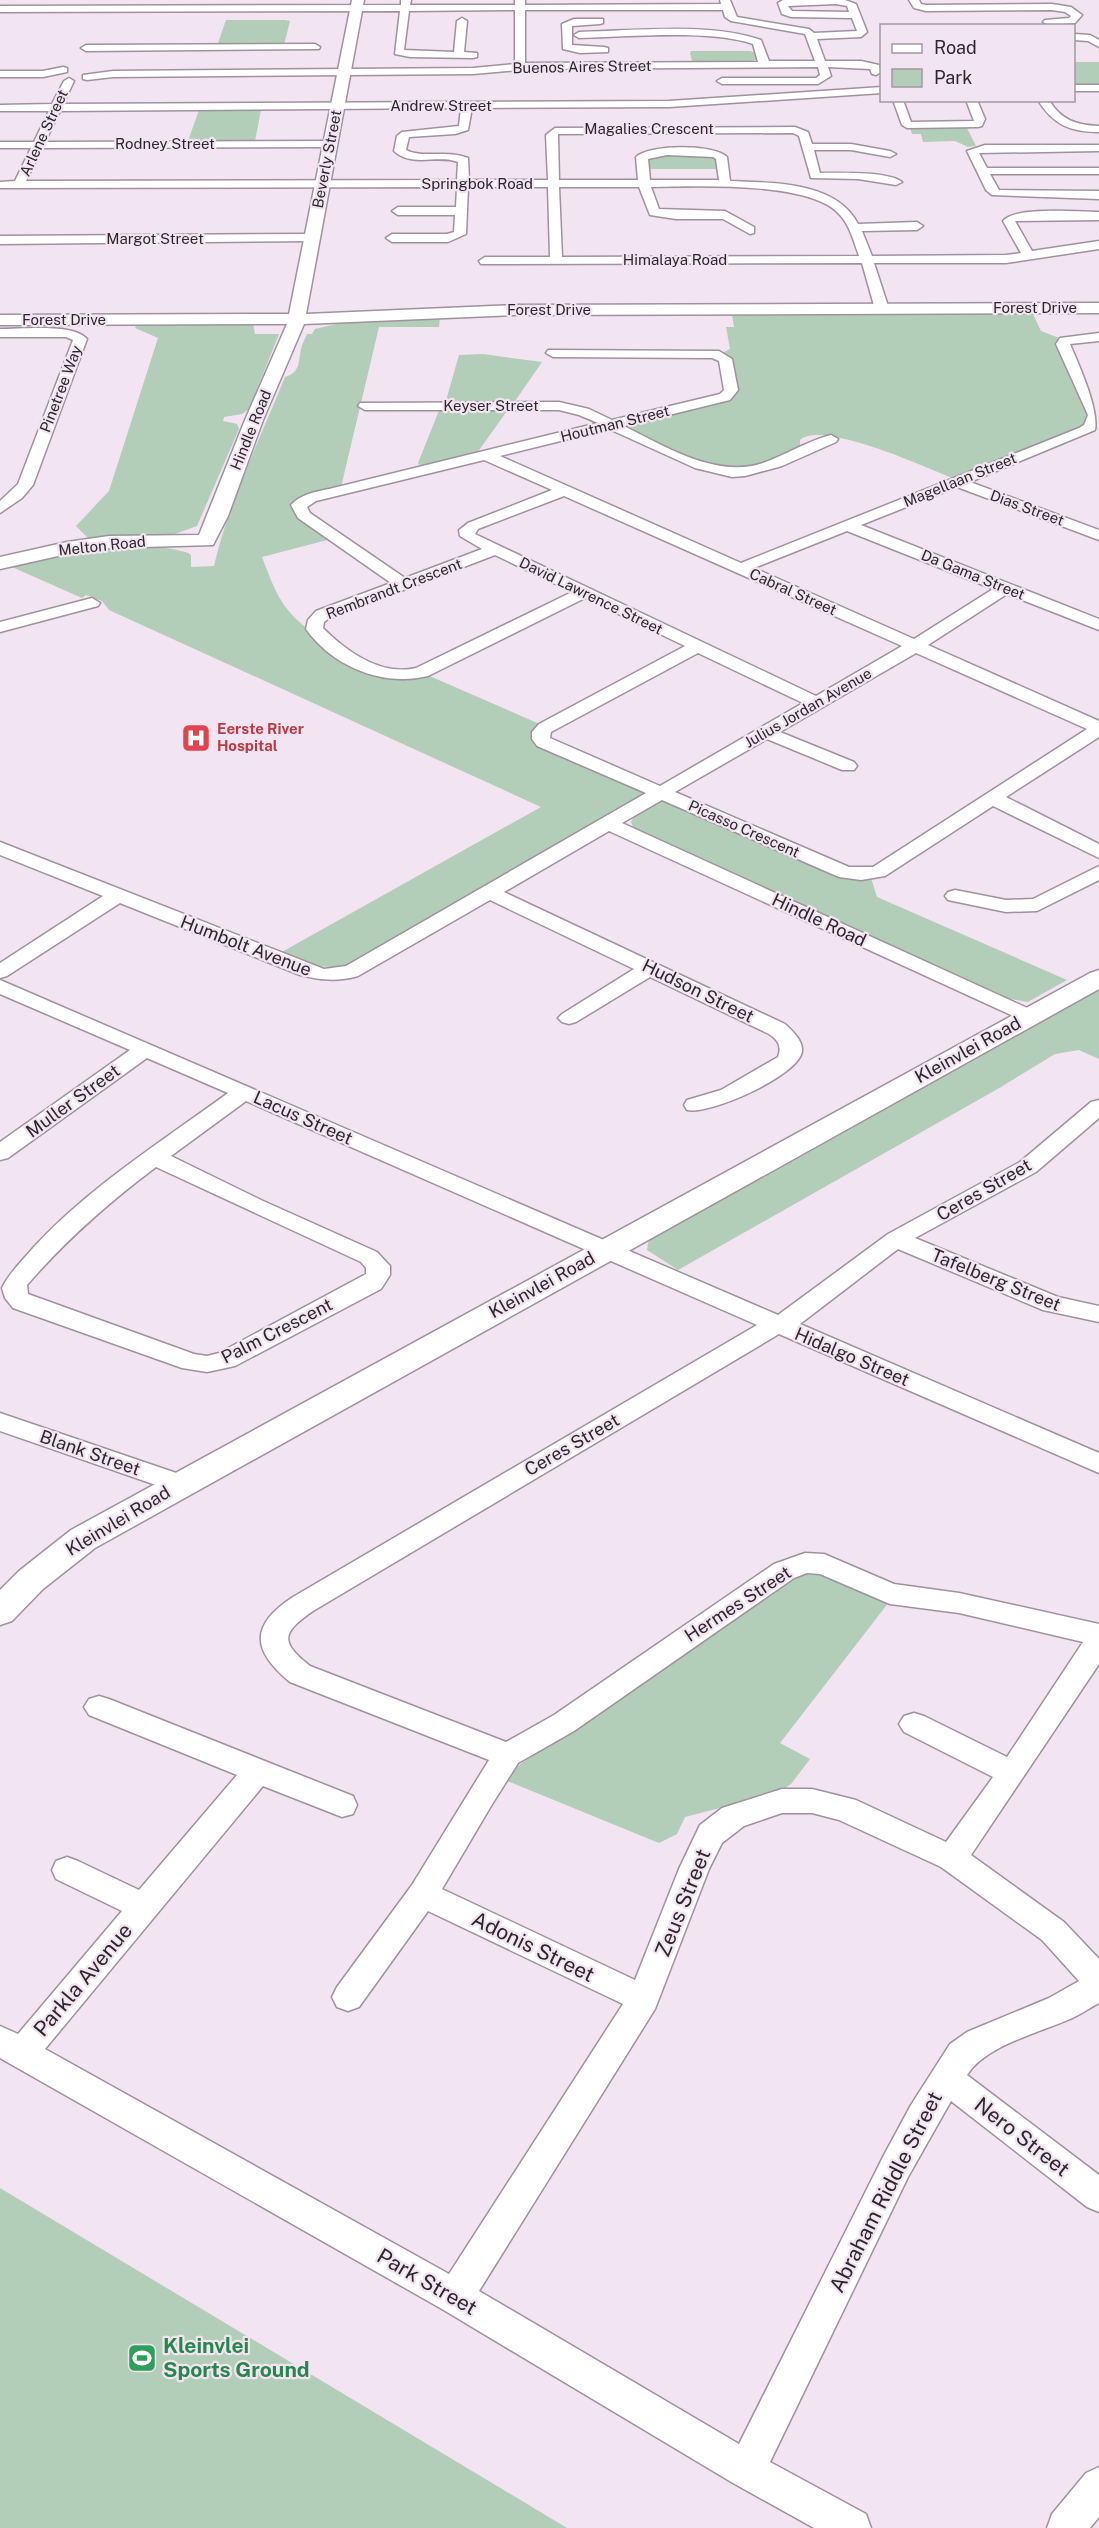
<svg xmlns="http://www.w3.org/2000/svg" width="1099" height="2528" font-family="'Public Sans',sans-serif">
	<style>
		.green { fill: #b2cdb8 }
		.lines { fill: none; stroke-linecap: round; stroke-linejoin: round }
		.minor-casing { stroke: #9f929e; stroke-width: 3 }
		.tertiary-casing { stroke: #9f929e; stroke-width: 3 }
		.minor { fill: #fff; fill-rule: evenodd }
		.tertiary { fill: #fff; fill-rule: evenodd }
		.labels { text-anchor: middle; stroke-width: 4.5; stroke-linejoin: round; paint-order: stroke }
		.far-street-label { font-size: 15px; fill: #2c272b; stroke: #f2e4f0 }
		.far-health-label { font-size: 15px; font-weight: bold; fill: #be3a42; stroke: #f2e4f0; text-anchor: start }
		.street-label { font-size: 18px; fill: #2c272b; stroke: #f2e4f0 }
		.near-street-label { font-size: 21px; fill: #2c272b; stroke: #f2e4f0 }
		.near-leisure-label { font-size: 21px; font-weight: bold; fill: #27864d; stroke: #f2e4f0; text-anchor: start }
	</style>
	<rect width="100%" height="100%" fill="#f2e4f0"/>
	<path class="green" d="M226,20H285L290,21L284,45L217,46Z
		M691,51H750L756,53L758,58C750,67 705,63 692,61L690,53Z
		M1074,62H1099V86H1074Z
		M199,110H261L255,141H188Z
		M966,126L976,146L968,147L955,141L923,142L921,134H912L910,128Z
		M656,154L716,157L718,169H648L647,156Z
		M1032,312L1041,331L1059,338L1055,344L1088,417L1081,427L957,480C930,469 821,419 800,440V447L795,451L745,470L719,469L627,429L629,424L735,394L737,387L730,358L722,353L730,349L726,327H734L732,314Z
		M440,317L439,327H379L341,487L292,506L294,513L331,539L262,557C274,588 280,608 308,629L395,678L425,674L542,725L536,731L643,790V795L349,965C323,971 304,962 280,953L541,807L109,610L102,601L86,595L82,598L12,567C57,555 144,537 188,553L191,555V567L214,566C229,501 260,439 285,377C301,372 298,362 301,349C302,344 305,339 307,334H312L315,329L340,323Z
		M137,324H253L255,334H279L249,409L242,414L224,417L223,421L237,424L239,429L197,526L175,534L89,539L76,526L109,491L158,338L135,328Z
		M483,354L542,362L513,404H445L459,355Z
		M440,408H509L475,456L422,468L418,463Z
		M660,801H667L871,878L877,897L1067,980L1028,1002L1004,998L634,829L631,822L635,814Z
		M1099,987V1059L1079,1050L1055,1054L1001,1087L678,1270L647,1250L649,1238Z
		M822,1573L889,1602L780,1743L810,1759L791,1784L777,1793L685,1817L677,1834L659,1843L500,1778L794,1578L803,1575Z
		M0,2188L567,2528H0Z"/>
	<g class="lines">
		<g class="minor-casing">
			<path id="minor" d="M401,0H411L410,5H515V0H525V5L721,4L720,0H730L737,17L809,29L814,33L857,31L852,18L791,17L782,14L778,3L783,0H845L856,4L867,32L861,37L817,39L825,61H861L879,65L881,72L876,75L872,74L870,69L828,67L831,76L818,84H722L717,81L722,78H816L820,75L818,67L530,69L473,74L113,77L87,80L83,79V75L113,71L473,68L515,64V10L409,11L404,50L454,52L457,21L462,18L467,21L464,52L477,53V57L473,58L410,57L395,54L400,11L0,12V6L401,5ZM836,4L847,6L849,12L792,11L788,6ZM525,10H723L725,17L731,21L805,34L815,61H769L761,40C710,22 633,31 579,32L574,35L579,38C626,37 710,29 753,44L758,62L525,63Z
				M909,0H919L921,4L926,5L1052,4L1071,7L1082,15L1075,23L1048,25L1043,22L1045,20L1069,18L1071,16L1065,12L1052,10L926,11L914,8Z
				M574,19H603V23L600,24L572,26V45L604,47L608,48V52L580,53L563,49L562,24Z
				M1074,34L1090,35L1099,40V47L1088,41L1074,40Z
				M315,44L320,47L319,49L86,51L81,48L86,45Z
				M63,67L67,68V72L43,77H0V71H43Z
				M69,78L74,81L63,104L669,101L882,87V93L669,107L472,108L468,130L455,134L409,137L406,150C423,159 447,149 468,158L469,180H548L546,135L555,128L795,127L808,132L812,144H851L890,151L896,154L890,157L851,150H814L820,173C838,173 888,171 902,182L896,185L858,179L811,178L799,136L793,133L558,134L559,180H638L636,157C650,144 714,144 727,157L730,181C772,183 836,181 858,224L917,222L923,226L917,230L862,231L872,256L1006,255L1021,253L1003,221C1015,206 1079,212 1099,212V220L1015,221L1032,251L1099,241V249L1006,263H874L889,309L882,313L875,309L862,263L481,264L479,261L485,257H550L548,187H468L466,234L448,242H392L386,238L392,234H447L454,232L455,215H398L392,211L398,207H456L457,187L0,188V182L15,181L31,148H0V142H34L49,111H0V105L52,104L64,81ZM461,108L459,126L402,132L397,136L394,151C412,168 438,154 458,162L457,180L26,181L42,148L330,147L336,144L330,141L45,142L60,111ZM667,155L713,157L716,159L719,180H650L648,159ZM559,187H639L650,215L676,219H723L750,234L754,233V227L725,211L659,209L651,187C694,186 812,181 840,215C850,226 854,242 859,256L562,257Z
				M1074,85H1099V91H1074Z
				M893,100H903L911,122L974,121L966,100H977L985,119L982,126L978,127L907,128L902,125Z
				M1038,100H1049C1061,120 1076,125 1099,126V132C1071,132 1053,125 1038,100Z
				M985,145H1099V151L979,153L987,168H1099V174H990L999,190L1099,191V199L992,195L986,190L967,151Z
				M311,234L315,235V241L0,244V236Z
				M0,329C21,329 74,323 87,339L33,485L22,498L0,513V501L18,484L73,340L66,337H0Z
				M1099,333V341L1070,344C1079,365 1099,409 1095,430L970,482L1099,530V540L957,487L861,525L1099,619V630L1007,594L928,645L1099,721V737L1006,797L1099,844V858L993,806L885,876L861,880L839,877L662,800L622,823L1036,1012L1040,1016L1036,1020L1029,1022L1022,1020L609,831L504,892L785,1024C792,1031 803,1040 802,1051C800,1075 710,1115 687,1110L684,1105L687,1100L721,1090L778,1057C782,1046 778,1040 769,1034L650,977L576,1022L569,1024L562,1022L558,1018L562,1014L634,969L490,900L358,976C337,982 320,980 300,975L120,903L7,976L0,978V963L103,896L0,855V842L324,969L346,966L646,793L537,746L532,739V732L539,724L685,646L585,598L428,676C383,687 333,667 306,629L308,620L316,611L391,583L298,518L291,505C301,494 315,492 329,489L598,423L579,415L559,410H365L358,406L360,403L559,402L589,409L612,420L720,394L724,390L719,361L712,358L553,357L546,353L548,350L719,351L732,359L738,390L730,400L624,426C664,446 717,479 763,463C786,455 807,441 831,435L838,439L836,442L782,466L745,476L732,477L695,468L609,429L500,456L741,563L1079,428L1084,425L1088,415L1056,344L1060,338ZM484,460L552,490L468,523L459,530L460,536L482,549L405,578L310,513L307,507L316,501ZM564,496L902,646L816,696L475,534L478,529ZM847,531L993,589L914,639L754,568ZM495,555L572,592L416,668C381,676 347,652 323,628L324,622L328,619ZM698,653L803,703L660,786L550,738L551,732ZM916,653L1087,729L873,867H849L675,792L767,739L842,770H854L857,766L854,762L780,732Z
				M92,598L100,603L98,606L0,632V622Z
				M1099,866V880L1037,911L1006,912L948,900L945,896L948,892L955,890L1006,900L1033,899Z
				M0,980L778,1315L888,1234L1020,1162L1091,1102L1099,1100V1118L1036,1172L915,1238L1058,1297L1099,1306V1322L1043,1310L898,1249L800,1324L1099,1453V1473L779,1334L313,1611C281,1633 280,1642 310,1666L506,1742L554,1715L774,1564L805,1553L824,1554L894,1584L959,1593L1099,1624V1664L971,1855L1064,1922L1099,1959V2003C1089,2008 1080,2015 1070,2019C1039,2033 986,2045 967,2075L1099,2175V2212L1087,2207L951,2101L908,2177L770,2462L866,2514L871,2528H814L733,2483L442,2309L0,2058V2026L18,2034L122,1911L56,1879L52,1870L56,1861L67,1857L78,1861L139,1890L237,1775L89,1715L84,1707L89,1699L99,1696L109,1699L353,1796L357,1805L353,1814L342,1817L263,1786L45,2049L449,2274L623,2004L428,1911L359,2007L348,2011L337,2007L332,1997L337,1987L412,1885L489,1760L290,1682C251,1650 250,1625 293,1597L757,1325L246,1101L171,1156L261,1200L377,1252L390,1266V1275L381,1289L235,1366L207,1372L182,1368L13,1308L5,1298L2,1288C9,1273 22,1261 33,1248C89,1187 161,1142 228,1093L147,1058L8,1158L0,1160V1142L130,1050L0,994ZM156,1167L361,1262L366,1268V1274L219,1353L207,1356L194,1354L28,1294L27,1285C66,1240 108,1203 156,1167ZM807,1573L820,1574L890,1604L959,1613L1083,1642L1007,1757L924,1716L914,1713L904,1716L899,1724L904,1732L993,1777L946,1842L856,1800L812,1789H782L722,1808L700,1825L679,1869L635,1980L442,1889L491,1806L518,1763L574,1731L794,1578ZM782,1813H812L839,1820L941,1867L1042,1940L1079,1981L1049,1998L967,2032L950,2044L911,2105L884,2155L739,2444L479,2291L655,2009L709,1869L722,1843L744,1826Z
				M0,1413L188,1477L192,1484L188,1491L179,1493L0,1431Z
				M1099,2467V2517L1090,2528H1047L1052,2514L1086,2473Z"/>
		</g>
		<g class="tertiary-casing">
			<path id="tertiary" d="M352,0H364L306,314L515,305L1099,303V313L515,315L304,324L263,420L228,516L213,545L109,548L67,554L0,569V557L67,542L109,536L199,535L245,420L287,324L0,325V315L289,314Z
				M1099,970V989L95,1548L43,1589L12,1621L0,1625V1590L19,1571L71,1530L1090,973Z"/>
		</g>
		<use href="#minor" class="minor"/>
		<use href="#tertiary" class="tertiary"/>
	</g>
	<defs>
		<g id="hospital-square" transform="scale(1.5)"><rect x="-9" y="-9" width="18" height="18" rx="4" fill="#e0444e" stroke="#f2e4f0"/><path d="M-5-5h3v3.5h4V-5h3V5h-3V1.5h-4V5h-3Z" fill="#fff"/></g>
		<g id="stadium-square" transform="scale(1.5)"><rect x="-9" y="-9" width="18" height="18" rx="4" fill="#2e9e5b" stroke="#f2e4f0"/><path d="M0-5a6.5 5 0 1 0 0 10a6.5 5 0 1 0 0-10ZM-3.5-1.8h7v3.6h-7Z" fill="#fff"/></g>
	</defs>
	<g fill-rule="evenodd">
		<use href="#hospital-square" x="196" y="738"/>
		<use href="#stadium-square" x="142" y="2358"/>
	</g>
	<g class="labels">
		<g class="far-street-label">
			<text transform="translate(582 67) rotate(-1)" y="5">Buenos Aires Street</text>
			<text x="441" y="111">Andrew Street</text>
			<text x="649" y="134">Magalies Crescent</text>
			<text transform="translate(44 133) rotate(-65)" y="5">Arlene Street</text>
			<text x="165" y="149">Rodney Street</text>
			<text transform="translate(327 159) rotate(-79)" y="5">Beverly Street</text>
			<text x="477" y="189">Springbok Road</text>
			<text x="155" y="244">Margot Street</text>
			<text x="675" y="265">Himalaya Road</text>
			<text x="1035" y="313">Forest Drive</text>
			<text x="549" y="315">Forest Drive</text>
			<text x="64" y="325">Forest Drive</text>
			<text transform="translate(61 389) rotate(-69)" y="5">Pinetree Way</text>
			<text x="491" y="411">Keyser Street</text>
			<text transform="translate(615 424) rotate(-14)" y="5">Houtman Street</text>
			<text transform="translate(251 430) rotate(-68)" y="5">Hindle Road</text>
			<text transform="translate(960 480) rotate(-22)" y="5">Magellaan Street</text>
			<text transform="translate(1027 508) rotate(20)" y="5">Dias Street</text>
			<text transform="translate(102 546) rotate(-6)" y="5">Melton Road</text>
			<text transform="translate(973 575) rotate(22)" y="5">Da Gama Street</text>
			<text transform="translate(394 589) rotate(-21)" y="5">Rembrandt Crescent</text>
			<text transform="translate(793 592) rotate(24)" y="5">Cabral Street</text>
			<text transform="translate(591 596) rotate(26)" y="5">David Lawrence Street</text>
			<text transform="translate(808 708) rotate(-30)" y="5">Julius Jordan Avenue</text>
			<text transform="translate(744 829) rotate(24)" y="5">Picasso Crescent</text>
		</g>
		<g class="far-health-label">
			<text x="217" y="734">Eerste River<tspan x="217" dy="17">Hospital</tspan></text>
		</g>
		<g class="street-label">
			<text transform="translate(819 920) rotate(25)" y="6">Hindle Road</text>
			<text transform="translate(246 946) rotate(21)" y="6">Humbolt Avenue</text>
			<text transform="translate(698 991) rotate(26)" y="6">Hudson Street</text>
			<text transform="translate(968 1050) rotate(-29)" y="6">Kleinvlei Road</text>
			<text transform="translate(73 1101) rotate(-36)" y="6">Muller Street</text>
			<text transform="translate(303 1118) rotate(24)" y="6">Lacus Street</text>
			<text transform="translate(984 1190) rotate(-30)" y="6">Ceres Street</text>
			<text transform="translate(996 1280) rotate(22)" y="6">Tafelberg Street</text>
			<text transform="translate(542 1285) rotate(-29)" y="6">Kleinvlei Road</text>
			<text transform="translate(277 1331) rotate(-27)" y="6">Palm Crescent</text>
			<text transform="translate(852 1357) rotate(23)" y="6">Hidalgo Street</text>
			<text transform="translate(572 1445) rotate(-30)" y="6">Ceres Street</text>
			<text transform="translate(90 1453) rotate(19)" y="6">Blank Street</text>
			<text transform="translate(118 1521) rotate(-31)" y="6">Kleinvlei Road</text>
			<text transform="translate(738 1604) rotate(-33)" y="6">Hermes Street</text>
		</g>
		<g class="near-street-label">
			<text transform="translate(683 1903) rotate(-68)" y="7">Zeus Street</text>
			<text transform="translate(533 1947) rotate(26)" y="7">Adonis Street</text>
			<text transform="translate(83 1980) rotate(-50)" y="7">Parkla Avenue</text>
			<text transform="translate(1022 2137) rotate(38)" y="7">Nero Street</text>
			<text transform="translate(886 2192) rotate(-63)" y="7">Abraham Riddle Street</text>
			<text transform="translate(427 2282) rotate(30)" y="7">Park Street</text>
		</g>
		<g class="near-leisure-label">
			<text x="163" y="2353">Kleinvlei<tspan x="163" dy="24">Sports Ground</tspan></text>
		</g>
	</g>
	<rect x="880" y="24" width="195" height="78" fill="#f2e4f0" stroke="#a398a1" stroke-width="1.5"/>
	<rect x="892" y="44" width="30" height="9" fill="#ffffff" stroke="#a398a1" stroke-width="1.5"/>
	<text x="934" y="54" font-size="18" fill="#2c272b">Road</text>
	<rect x="892" y="69" width="30" height="18" fill="#b2cdb8" stroke="#a398a1" stroke-width="1.5"/>
	<text x="934" y="84" font-size="18" fill="#2c272b">Park</text>
</svg>
